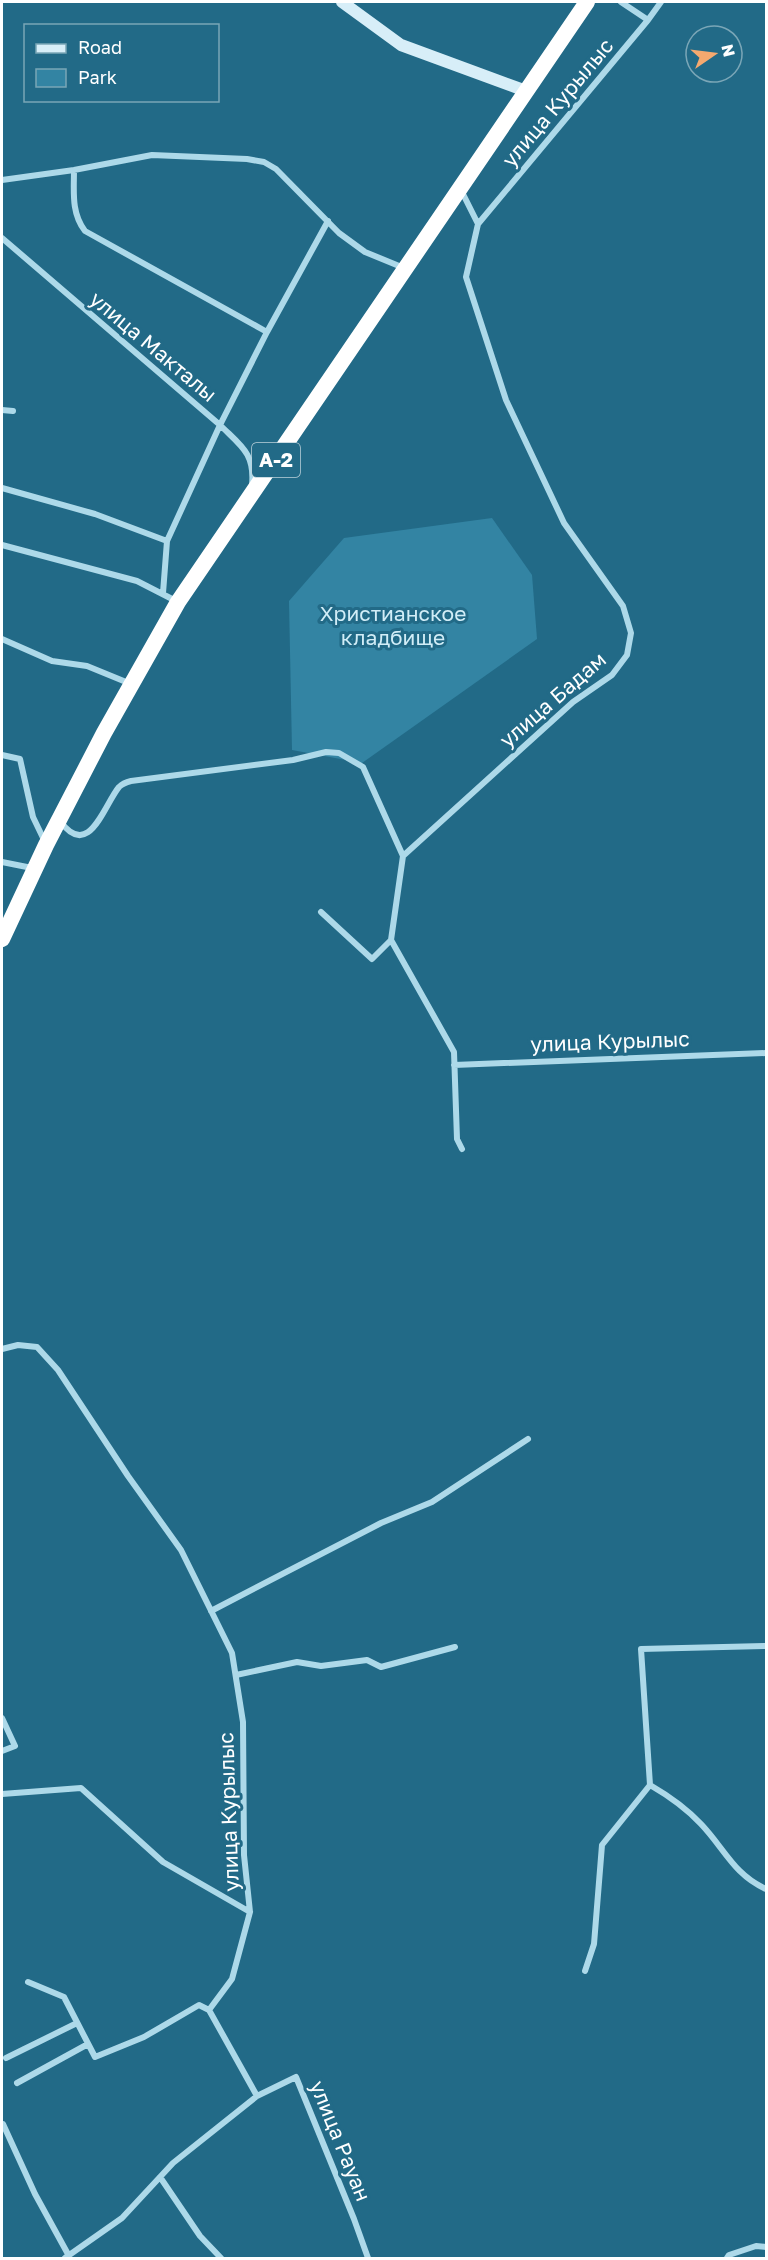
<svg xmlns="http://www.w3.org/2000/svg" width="768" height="2260" font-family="'Golos Text',sans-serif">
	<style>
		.green { fill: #3384a3 }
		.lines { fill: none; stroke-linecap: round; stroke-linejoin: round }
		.street { stroke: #add9e9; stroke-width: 6 }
		.secondary { stroke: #d7eef8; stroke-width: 12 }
		.highway { stroke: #fff; stroke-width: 16 }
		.labels { text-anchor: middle; stroke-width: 6; stroke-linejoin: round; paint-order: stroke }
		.shield { fill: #226a87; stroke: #bdd2db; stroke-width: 1.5 }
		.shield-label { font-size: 20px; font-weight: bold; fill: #fff }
		.street-label { font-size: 21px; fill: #fff; stroke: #226a87 }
		.park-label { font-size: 21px; fill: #d1edf7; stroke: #226a87 }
	</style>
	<rect width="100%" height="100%" fill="#226a87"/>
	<path class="green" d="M492,518L532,575L537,639L362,763L292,750L289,601L344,538Z"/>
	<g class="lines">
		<path class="street" d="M621,2L648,20
			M74,170C74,191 71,213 85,231L267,332
			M2,180L74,170L152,155L247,159L264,162L276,169L339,233L365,252L404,268
			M461,190L478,224L466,277L506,400L564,523L623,606L631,633L627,655L612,675L573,702L403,856L391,940L454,1052L457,1139L462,1149
			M478,224L648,20L661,2
			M2,238L220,425C241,446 255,453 252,485
			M2,410L13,411
			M2,488L95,514L167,541L220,425L267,332L328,221
			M2,545L137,581L178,602
			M163,593L167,541
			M2,639L52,661L87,666L131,684
			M2,755L20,759L33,817L45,842
			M60,821C89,861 104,805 119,787C122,784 127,782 131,781L293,760L326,752L339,753L363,767L403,856
			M2,862L32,868
			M321,912L372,959L391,940
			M454,1065L766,1053
			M2,1349L18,1345L37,1347L58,1370L128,1476L181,1550L232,1653L243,1722L244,1855L250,1912L232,1979L209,2010L257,2096L173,2163L122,2218L65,2258
			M211,1611L381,1523L432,1502L528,1439
			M766,1646L641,1649L650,1785C669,1796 686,1808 701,1824C724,1848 734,1875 766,1889
			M236,1675L297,1662L321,1666L367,1660L381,1667L455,1647
			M2,1718L15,1746L2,1751
			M2,1794L81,1788L163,1862L250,1912
			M585,1971L594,1944L602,1845L650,1785
			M28,1982L64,1997L95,2057L144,2037L199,2005L209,2010
			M6,2058L77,2023
			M17,2083L88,2044
			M257,2096L296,2077L354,2219L368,2258
			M3,2124L35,2194L69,2256
			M160,2177L200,2236L221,2258
			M727,2258L729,2255L756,2246L766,2247"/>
		<path class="secondary" d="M342,2L401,45L526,91"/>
		<path class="highway" d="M2,939L46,845L104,733L178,602L587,2"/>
	</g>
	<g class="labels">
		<rect class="shield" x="252" y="443" width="48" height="34" rx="4.5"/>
		<g class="shield-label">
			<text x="276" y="467">A-2</text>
		</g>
		<g class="street-label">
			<text transform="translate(558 103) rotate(-50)" y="7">улица Курылыс</text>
			<text transform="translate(153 347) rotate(40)" y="7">улица Макталы</text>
			<text transform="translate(553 700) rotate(-41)" y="7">улица Бадам</text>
			<text transform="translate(610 1042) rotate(-2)" y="7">улица Курылыс</text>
			<text transform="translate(229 1812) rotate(-92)" y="7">улица Курылыс</text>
			<text transform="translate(340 2141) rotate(68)" y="7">улица Рауан</text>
		</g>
		<g class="park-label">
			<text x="393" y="621">Христианское<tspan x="393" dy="24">кладбище</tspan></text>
		</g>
	</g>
	<rect width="768" height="2260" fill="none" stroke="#ffffff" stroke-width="6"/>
	<rect x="24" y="24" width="195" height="78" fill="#226a87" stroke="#7aa6b7" stroke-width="1.5"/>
	<rect x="36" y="44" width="30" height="9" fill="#d7eef8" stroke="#7aa6b7" stroke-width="1.5"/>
	<text x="78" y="54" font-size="18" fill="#ffffff">Road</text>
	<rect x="36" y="69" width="30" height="18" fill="#3384a3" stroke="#7aa6b7" stroke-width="1.5"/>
	<text x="78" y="84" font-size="18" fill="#ffffff">Park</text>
	<g transform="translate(714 54) rotate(76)"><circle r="28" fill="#226a87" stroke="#7aa6b7" stroke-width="1.5"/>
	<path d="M0-4.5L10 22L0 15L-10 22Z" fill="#f5a96f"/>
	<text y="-9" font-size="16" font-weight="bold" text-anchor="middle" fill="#ffffff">N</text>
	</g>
</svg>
